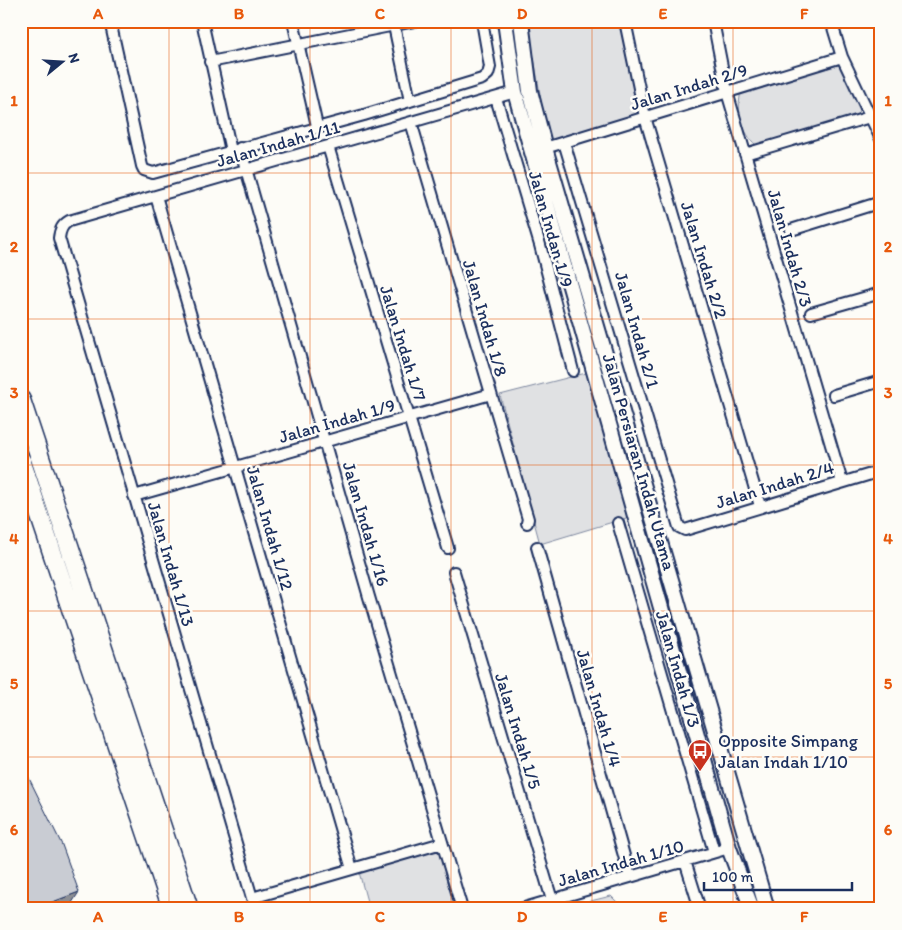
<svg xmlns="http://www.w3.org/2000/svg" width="902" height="930" font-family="Itim,sans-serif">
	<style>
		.green { fill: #e0e1e3; stroke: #7e88a0 }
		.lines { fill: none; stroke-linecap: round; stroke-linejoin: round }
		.street-casing { stroke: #1b2f5e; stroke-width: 14 }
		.secondary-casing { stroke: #1b2f5e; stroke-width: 18 }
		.highway-casing { stroke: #1b2f5e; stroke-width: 21 }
		.street { stroke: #fdfcf7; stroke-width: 10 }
		.secondary { stroke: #fdfcf7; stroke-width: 14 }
		.highway { stroke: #fdfcf7; stroke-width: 18 }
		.shaded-wall { fill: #8d8f94; stroke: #1b2f5e }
		.building { fill: #c9ccd3; stroke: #1b2f5e }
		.grid { fill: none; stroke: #e8590c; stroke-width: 1; stroke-opacity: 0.55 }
		.labels { text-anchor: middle; stroke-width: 5; stroke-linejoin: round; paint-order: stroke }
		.street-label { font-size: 18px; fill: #1b2f5e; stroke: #fdfcf7 }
		.poi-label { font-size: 18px; fill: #1b2f5e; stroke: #fdfcf7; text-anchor: start }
		.neatline { fill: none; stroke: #e8590c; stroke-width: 2 }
		.grid-label { font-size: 16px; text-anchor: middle; font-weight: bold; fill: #e8590c }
	</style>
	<rect width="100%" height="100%" fill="#fdfcf7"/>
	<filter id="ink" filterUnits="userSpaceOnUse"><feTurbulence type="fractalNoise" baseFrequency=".02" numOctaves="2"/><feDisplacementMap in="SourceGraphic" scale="10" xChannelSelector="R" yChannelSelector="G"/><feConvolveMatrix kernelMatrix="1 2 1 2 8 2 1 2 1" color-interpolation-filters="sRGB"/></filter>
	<g filter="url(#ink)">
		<path class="green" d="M528,21H620L640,114L548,143Z
			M842,63L862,105L855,118L756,145C742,133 736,110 741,92Z
			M594,371L636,515L540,544L500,395Z
			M440,850L457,909H369L359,872Z
			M611,896L624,909H558Z"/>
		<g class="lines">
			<g class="street-casing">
				<path id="street" d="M110,21L142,166L144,170L153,173L364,115L482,79L488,74L490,67L482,21
					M202,21L231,151
					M293,21L317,126
					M393,21L410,101
					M625,21L645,117L760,506
					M713,21L727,92L842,482
					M831,21L842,57L881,139
					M210,62L415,21
					M496,98L540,245L573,371
					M411,122L528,519L527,523
					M564,142L679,527L685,530L881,471
					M328,146L448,548
					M240,148L369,597L462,909
					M545,148L842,57
					M745,154L870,117
					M156,196L352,869
					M791,230L881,202
					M811,313L881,293
					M834,395L881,381
					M134,496L491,394
					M618,523L714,852
					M537,547L630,877
					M454,572L552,900
					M442,843L252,898L59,238C60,230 62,225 69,221L515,92
					M685,861L700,909
					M521,909L729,848"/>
			</g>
			<g class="secondary-casing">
				<path id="secondary" d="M505,21L515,92L729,848L752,909
					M521,21L530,91L545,148L767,909"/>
			</g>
			<g class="highway-casing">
				<path id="highway" d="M21,400L189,909
					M21,460L172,909"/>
			</g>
			<use href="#street" class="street"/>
			<use href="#secondary" class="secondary"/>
			<use href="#highway" class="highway"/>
		</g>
		<path class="shaded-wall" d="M79,892L68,909H34Z"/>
		<path class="building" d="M21,762L62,845L79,892L34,909H21Z"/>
	</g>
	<path class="grid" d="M169,21V909M310,21V909M451,21V909M592,21V909M733,21V909M21,173H881M21,319H881M21,465H881M21,611H881M21,757H881"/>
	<defs>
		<g id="bus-pin" transform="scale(1.25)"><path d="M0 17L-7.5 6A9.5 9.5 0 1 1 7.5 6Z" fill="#c8321e" stroke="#fdfcf7"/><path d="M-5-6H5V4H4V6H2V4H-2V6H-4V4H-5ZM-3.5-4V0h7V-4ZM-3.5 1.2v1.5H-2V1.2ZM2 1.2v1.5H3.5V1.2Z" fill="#fff"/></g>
	</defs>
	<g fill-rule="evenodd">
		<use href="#bus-pin" x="700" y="751"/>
	</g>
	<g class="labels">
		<g class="street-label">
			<text transform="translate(689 87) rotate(-17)" y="6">Jalan Indah 2/9</text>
			<text transform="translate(278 144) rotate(-16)" y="6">Jalan Indah 1/11</text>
			<text transform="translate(551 229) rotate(74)" y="6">Jalan Indan 1/9</text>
			<text transform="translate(790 248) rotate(74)" y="6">Jalan Indah 2/3</text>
			<text transform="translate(704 260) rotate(73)" y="6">Jalan Indah 2/2</text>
			<text transform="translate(485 318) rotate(74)" y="6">Jalan Indah 1/8</text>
			<text transform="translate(637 330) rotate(74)" y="6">Jalan Indah 2/1</text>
			<text transform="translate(403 343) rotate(73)" y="6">Jalan Indah 1/7</text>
			<text transform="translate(337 421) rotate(-16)" y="6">Jalan Indah 1/9</text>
			<text transform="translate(639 462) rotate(74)" y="6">Jalan Persiaran Indah Utama</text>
			<text transform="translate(775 485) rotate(-17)" y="6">Jalan Indah 2/4</text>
			<text transform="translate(366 524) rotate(74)" y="6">Jalan Indah 1/16</text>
			<text transform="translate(270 528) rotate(74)" y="6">Jalan Indah 1/12</text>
			<text transform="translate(171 564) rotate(74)" y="6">Jalan Indah 1/13</text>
			<text transform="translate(678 669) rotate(74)" y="6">Jalan Indah 1/3</text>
			<text transform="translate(599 708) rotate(74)" y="6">Jalan Indah 1/4</text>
			<text transform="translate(518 731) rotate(73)" y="6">Jalan Indah 1/5</text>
			<text transform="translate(621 863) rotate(-16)" y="6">Jalan Indah 1/10</text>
		</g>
		<g class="poi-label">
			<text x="718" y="747">Opposite Simpang<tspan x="718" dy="21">Jalan Indah 1/10</tspan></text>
		</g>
	</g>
	<rect width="902" height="930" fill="none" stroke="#fdfcf7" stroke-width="55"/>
	<g transform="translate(62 62) rotate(72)" stroke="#fdfcf7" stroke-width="4" paint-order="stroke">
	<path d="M0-4L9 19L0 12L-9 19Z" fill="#1b2f5e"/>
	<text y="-8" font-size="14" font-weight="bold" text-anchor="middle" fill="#1b2f5e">N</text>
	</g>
	<path d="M704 882v8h148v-8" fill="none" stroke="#1b2f5e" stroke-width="2.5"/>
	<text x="712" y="882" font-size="15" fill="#1b2f5e" stroke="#fdfcf7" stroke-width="4" paint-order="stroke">100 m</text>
	<rect x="28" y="28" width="846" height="874" class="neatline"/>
	<g class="grid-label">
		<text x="98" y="19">A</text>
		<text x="239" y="19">B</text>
		<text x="380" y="19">C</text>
		<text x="522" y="19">D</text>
		<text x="663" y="19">E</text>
		<text x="804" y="19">F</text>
		<text x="14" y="106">1</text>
		<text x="888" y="106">1</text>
		<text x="14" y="252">2</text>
		<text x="888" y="252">2</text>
		<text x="14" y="398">3</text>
		<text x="888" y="398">3</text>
		<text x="14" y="544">4</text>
		<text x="888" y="544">4</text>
		<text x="14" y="689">5</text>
		<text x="888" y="689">5</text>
		<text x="14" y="835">6</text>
		<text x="888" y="835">6</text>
		<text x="98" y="922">A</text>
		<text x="239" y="922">B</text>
		<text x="380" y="922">C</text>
		<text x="522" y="922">D</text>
		<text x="663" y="922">E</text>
		<text x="804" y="922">F</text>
	</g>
</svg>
